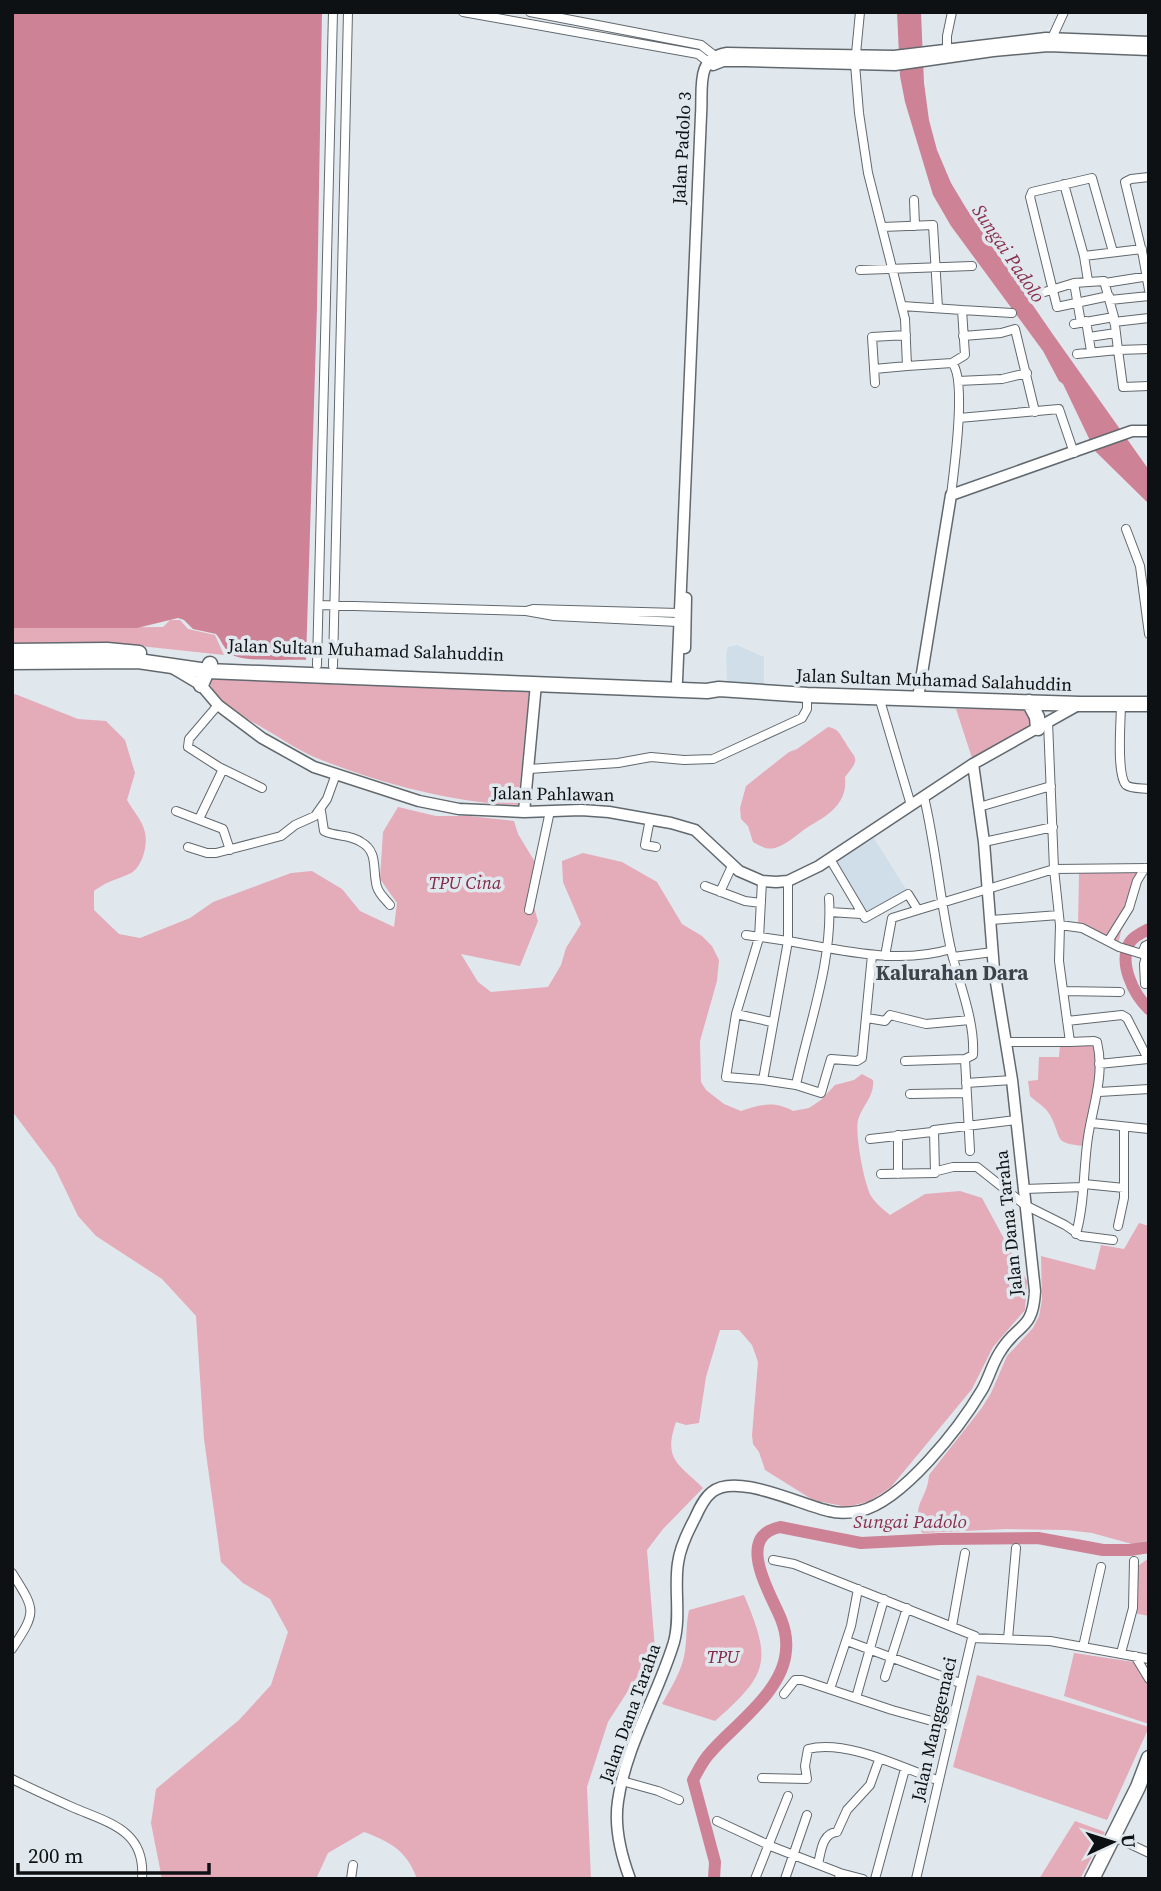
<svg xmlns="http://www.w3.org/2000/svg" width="1161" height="1891" font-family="'Source Serif 4',serif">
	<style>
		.built { fill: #cfdee9 }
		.green { fill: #e4abb9 }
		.water { fill: #ce8296 }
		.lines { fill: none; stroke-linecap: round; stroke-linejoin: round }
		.stream { stroke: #ce8296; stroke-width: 2 }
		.river { stroke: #ce8296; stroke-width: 12 }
		.street-casing { stroke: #62696e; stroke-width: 10 }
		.secondary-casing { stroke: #62696e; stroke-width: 13 }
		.highway-casing { stroke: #62696e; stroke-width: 17 }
		.street { stroke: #fff; stroke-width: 8 }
		.secondary { stroke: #fff; stroke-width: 10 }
		.highway { stroke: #fff; stroke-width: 14 }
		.labels { text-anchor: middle; stroke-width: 7; stroke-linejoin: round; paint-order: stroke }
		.street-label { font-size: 18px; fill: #0e1113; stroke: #e0e8ee }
		.park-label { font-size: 18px; font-style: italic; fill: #832849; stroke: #e0e8ee }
		.water-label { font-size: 19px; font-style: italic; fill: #8a2f4e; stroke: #e0e8ee }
		.quarter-label { font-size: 21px; font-weight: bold; fill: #3d4449; stroke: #e0e8ee }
	</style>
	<rect width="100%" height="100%" fill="#e0e8ee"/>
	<path class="built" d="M737,645L764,657V688L727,683L726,654L728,647Z
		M874,838L907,891L868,916L837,861Z"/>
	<path class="green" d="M170,620H180L188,629L215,635L224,655L121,644L12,646V628L163,627Z
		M212,678H258L326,684L529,691L518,805C451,803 376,782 314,757C296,749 279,737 263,728C244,717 218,704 210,684Z
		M15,694L78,719L106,721L125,740L135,773L127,800C132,809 141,819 144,829C149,842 143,868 129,874C114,881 109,880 94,891V910L119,934L140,938L190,918L213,902L291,873L312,871L342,889L360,911L394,927L397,903L380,879L383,832L398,807L436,816H469L514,821L518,834L538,867L531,897L538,921L520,966L461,954L478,982L491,992L548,987L561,965L566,948L581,924L563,882L562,861L583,853L622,862L657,882L682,924L702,936L712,946L719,960L717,981L700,1041L701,1082L706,1090L724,1104L741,1111C760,1104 775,1101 793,1111L809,1108L821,1100L835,1085L854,1080L862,1074L873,1080C875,1096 862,1106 858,1120C855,1135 864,1183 871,1196C876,1204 883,1209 890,1215L925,1194L960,1191L982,1198L1027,1281L1025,1310L993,1347L972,1389L891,1487L870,1501L847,1507L813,1500L765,1470L759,1452L753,1444L752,1435L758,1362L752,1345L739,1330H720L706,1377L699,1423L686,1425L676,1422C663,1460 678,1463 703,1488L663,1529L647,1550L655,1649L608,1722L587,1787L591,1879H417C407,1851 391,1842 364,1832L328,1853L316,1879H162L151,1823L156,1789L239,1720L271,1685L288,1632L270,1599L243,1583L221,1562L204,1439L196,1316L162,1279L96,1236L78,1216L55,1168L12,1111V696Z
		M1030,708L1034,723L972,758L956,709Z
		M828,727C839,729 839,733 845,742C855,760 862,756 845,777C848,803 829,815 808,827C797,834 788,844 775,848C767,850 760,846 753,842L748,826L741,819L740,808L746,786L789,752L797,749Z
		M1140,871L1127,902L1119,941L1078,924L1079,873Z
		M1060,1045H1091L1095,1048L1097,1054L1095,1105L1084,1146C1052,1143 1063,1139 1050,1115C1045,1106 1037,1103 1030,1096L1028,1081L1038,1080L1039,1057H1059Z
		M1139,1223L1149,1226V1540L1132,1544L1092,1533L1066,1530L1007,1529L922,1533C911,1500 927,1502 929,1475L981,1409L991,1393L1007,1356L1033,1328L1039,1316L1042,1300L1041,1256L1095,1270L1101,1245L1124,1249Z
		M1149,1558V1616L1134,1613L1135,1568Z
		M744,1595C772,1661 769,1674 715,1721L662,1704C671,1688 683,1669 685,1651C687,1637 686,1624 689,1610Z
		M1074,1653L1134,1662L1149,1686V1724L1064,1696Z
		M977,1675L1149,1727L1107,1820L953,1767Z
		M1075,1821L1105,1832L1080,1879H1039Z"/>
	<path class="water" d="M12,12H322L317,308L306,660C289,659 240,663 229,653C224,648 221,640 216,634L193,629L184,620L178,618L137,628H12Z
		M897,12H921L924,83L929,120L937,150L951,183L966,208L1054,336L1149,470V504L1095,451L1063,384L1059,381L1043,351L951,226L933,195L905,102L900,76Z"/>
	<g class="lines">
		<path class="stream" d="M1148,1856L1149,1865"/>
		<path class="river" d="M1149,929C1143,932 1134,936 1130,942C1118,962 1133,994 1149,1009
			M714,1879L715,1862L693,1780C698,1771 703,1760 710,1753C734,1725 784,1691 786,1650C787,1640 785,1629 781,1619C771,1594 734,1537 780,1527L861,1543L940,1539L1038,1538L1103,1550H1130L1149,1547"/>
		<g class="street-casing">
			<path id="street" d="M463,12L698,54L707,61
				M530,12L701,45L715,56
				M860,12L855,64L859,113L868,173L905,319L907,366L952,363C967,379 954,470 951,495
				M1052,38L1064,12
				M947,50V36L952,12
				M1149,177L1131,179L1125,182L1143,256L1149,290
				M1064,184L1084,256L1088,281
				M914,200L915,226
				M882,227L933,225L938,308
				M1084,256L1142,249
				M860,270L972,266
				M1074,283L1081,323
				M1105,283L1149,276
				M1038,294L1074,283L1104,281L1114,317L1118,350L1149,349
				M1109,296L1057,307L1030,197L1032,192L1092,178L1113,252
				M1110,300L1149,296
				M902,306L962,310L965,355L952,363
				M962,310L1012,313
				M1086,321L1091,351
				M1114,322L1149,318
				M1074,324L1114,317
				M963,336L1001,333L1015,329L1035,412
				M1089,337L1116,333
				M1077,354L1118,350L1123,387L1149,386
				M874,369L907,366
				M958,381L1002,379L1027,373
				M875,383L872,337L906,335
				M959,418L1059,409L1074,453
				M1126,529L1140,566L1149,634
				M319,605L526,611
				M678,622L554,616L526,611L533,609L678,613
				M317,665L333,12
				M333,666L348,12
				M879,697L911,805
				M1121,704C1121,720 1116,774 1126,785C1131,789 1143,788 1149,789
				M218,705L189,739L188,747L219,767L262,788
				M1048,722L1054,869L1060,925L1059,961L1070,1042L1094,1041L1097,1042C1105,1075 1093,1105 1088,1137C1083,1170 1085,1202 1076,1234
				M529,769L618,763L651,757L684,760L713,759L802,718L807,709V695
				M924,797C936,848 940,900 951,950C959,984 975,1020 973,1055L965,1059L970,1151
				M979,807L1051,786
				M176,811L223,829L230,850
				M321,811L324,831C336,837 350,834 361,842C379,852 372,870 377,887C379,894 386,900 390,905
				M199,819L223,769
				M650,819L645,845L656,847
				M984,842L1053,827
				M188,847L207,853H216L281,836L295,825L315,816L327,799L336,774
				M830,859L865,918L908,894L918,910L1054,869L1149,868
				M762,881L759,938L736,1014L726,1077L763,1080
				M788,881V941C841,950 898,965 951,949
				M705,886L745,901L761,903
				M720,892L732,866
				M529,910L550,811
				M830,912L861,914
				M991,920L1059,915
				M1060,925L1082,928L1119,947L1142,954L1145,946L1149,944
				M746,935L788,941L763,1080L796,1085L821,1093L831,1059L857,1061L862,1058L872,955
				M1109,940L1129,908L1137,881L1145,868
				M885,956L892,918L918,910
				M953,957L993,952
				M1145,984L1144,964L1148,949
				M1063,991L1120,992
				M736,1014L772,1022
				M867,1018L885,1021L890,1015L926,1024L970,1020
				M1067,1021L1122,1015L1127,1018L1148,1059L1099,1064
				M1006,1042H1070
				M905,1061L965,1059
				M966,1083L1012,1080
				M796,1085C809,1023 833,962 829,898
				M1099,1092L1149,1089
				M910,1094L966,1093
				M1092,1123L1149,1129
				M898,1135V1174
				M870,1139L932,1132
				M937,1171L953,1167H977L1025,1205L1065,1225L1081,1236L1113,1240
				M881,1174L935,1173L934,1130L1016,1120
				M1084,1184L1124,1188
				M1024,1189L1083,1187
				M1118,1226L1124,1198V1127
				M773,1560L794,1564L975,1636
				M12,1573C36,1611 37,1611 12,1649
				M952,1626L965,1553
				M1008,1639L1016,1548
				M847,1641L960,1683
				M1083,1647L1101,1567
				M1121,1653L1133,1608L1134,1561
				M1135,1656L1149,1679
				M885,1677L907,1608
				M830,1689L851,1626L858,1589
				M784,1694L795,1680H802L892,1710L950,1726
				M856,1698L884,1599
				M762,1778L807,1779L805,1766L808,1749C845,1739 901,1767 937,1780
				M12,1779C32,1789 52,1798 72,1807C109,1823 146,1830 142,1879
				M622,1781L658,1791L679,1800
				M717,1821L773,1847L840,1873
				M1115,1837L1149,1853
				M818,1864C821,1852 822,1833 837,1832L847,1810L870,1785L879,1760
				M351,1879L353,1865
				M755,1879L788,1796
				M785,1879L807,1815
				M839,1879L840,1873L863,1879
				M875,1879L905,1769
				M916,1879L972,1638L1050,1641L1149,1659"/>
		</g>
		<g class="secondary-casing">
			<path id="secondary" d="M713,65L723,61H746L895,65L993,51L1048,46L1149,50
				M685,648L686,598
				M174,669L201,685L218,705L262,738L314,767L419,801L459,809L524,812L581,810L609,812L671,823L695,830L739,871L762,881L776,882L788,881L819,866L973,764L1080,704
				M677,681L701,115C703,88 695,58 727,53L894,56L1046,38L1149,42
				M918,698L951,495L1132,431H1149
				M524,812L536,684
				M630,1879C621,1855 614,1827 618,1801C626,1745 658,1695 674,1642C681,1616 674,1588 678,1563C680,1547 688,1531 695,1518C699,1509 704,1498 712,1492C736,1472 801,1505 829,1511C839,1514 850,1513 860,1511C903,1501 960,1427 982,1390C989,1378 992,1364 1000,1352C1017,1323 1033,1332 1035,1291L1012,1080L994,970L984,842L973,764"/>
		</g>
		<g class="highway-casing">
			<path id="highway" d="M12,651L107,650L139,653
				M12,662L138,661L207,671L707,691L719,689L807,695L1080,704H1149
				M201,685L210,664
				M1029,702L1037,717L1038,728
				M1092,1879L1138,1787L1149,1758"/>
		</g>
		<use href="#street" class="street"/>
		<use href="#secondary" class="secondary"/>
		<use href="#highway" class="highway"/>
	</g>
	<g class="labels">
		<g class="street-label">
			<text transform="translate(682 148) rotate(-87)" y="6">Jalan Padolo 3</text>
			<text transform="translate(366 650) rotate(2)" y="6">Jalan Sultan Muhamad Salahuddin</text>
			<text transform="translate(934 680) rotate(2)" y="6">Jalan Sultan Muhamad Salahuddin</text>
			<text transform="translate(553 794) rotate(1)" y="6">Jalan Pahlawan</text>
			<text transform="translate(1009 1223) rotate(-96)" y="6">Jalan Dana Taraha</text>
			<text transform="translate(630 1713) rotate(-70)" y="6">Jalan Dana Taraha</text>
			<text transform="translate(934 1729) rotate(-77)" y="6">Jalan Manggemaci</text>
		</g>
		<g class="park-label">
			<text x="465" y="889">TPU Cina</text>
			<text x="723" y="1663">TPU</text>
		</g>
		<g class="water-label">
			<text transform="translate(1009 253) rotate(56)" y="7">Sungai Padolo</text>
			<text x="910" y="1528">Sungai Padolo</text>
		</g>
		<g class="quarter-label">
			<text x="952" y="980">Kalurahan Dara</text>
		</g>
	</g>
	<rect width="1161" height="1891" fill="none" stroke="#0e1113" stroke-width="28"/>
	<g transform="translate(1112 1842) rotate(86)" stroke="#e0e8ee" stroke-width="5" paint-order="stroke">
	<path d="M0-5L12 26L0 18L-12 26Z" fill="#0e1113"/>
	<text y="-10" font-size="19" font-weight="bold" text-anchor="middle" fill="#0e1113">U</text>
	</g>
	<path d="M18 1863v10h191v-10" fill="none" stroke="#0e1113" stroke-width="3.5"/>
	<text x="28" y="1863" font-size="21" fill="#0e1113" stroke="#e0e8ee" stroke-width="5" paint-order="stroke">200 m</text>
</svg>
